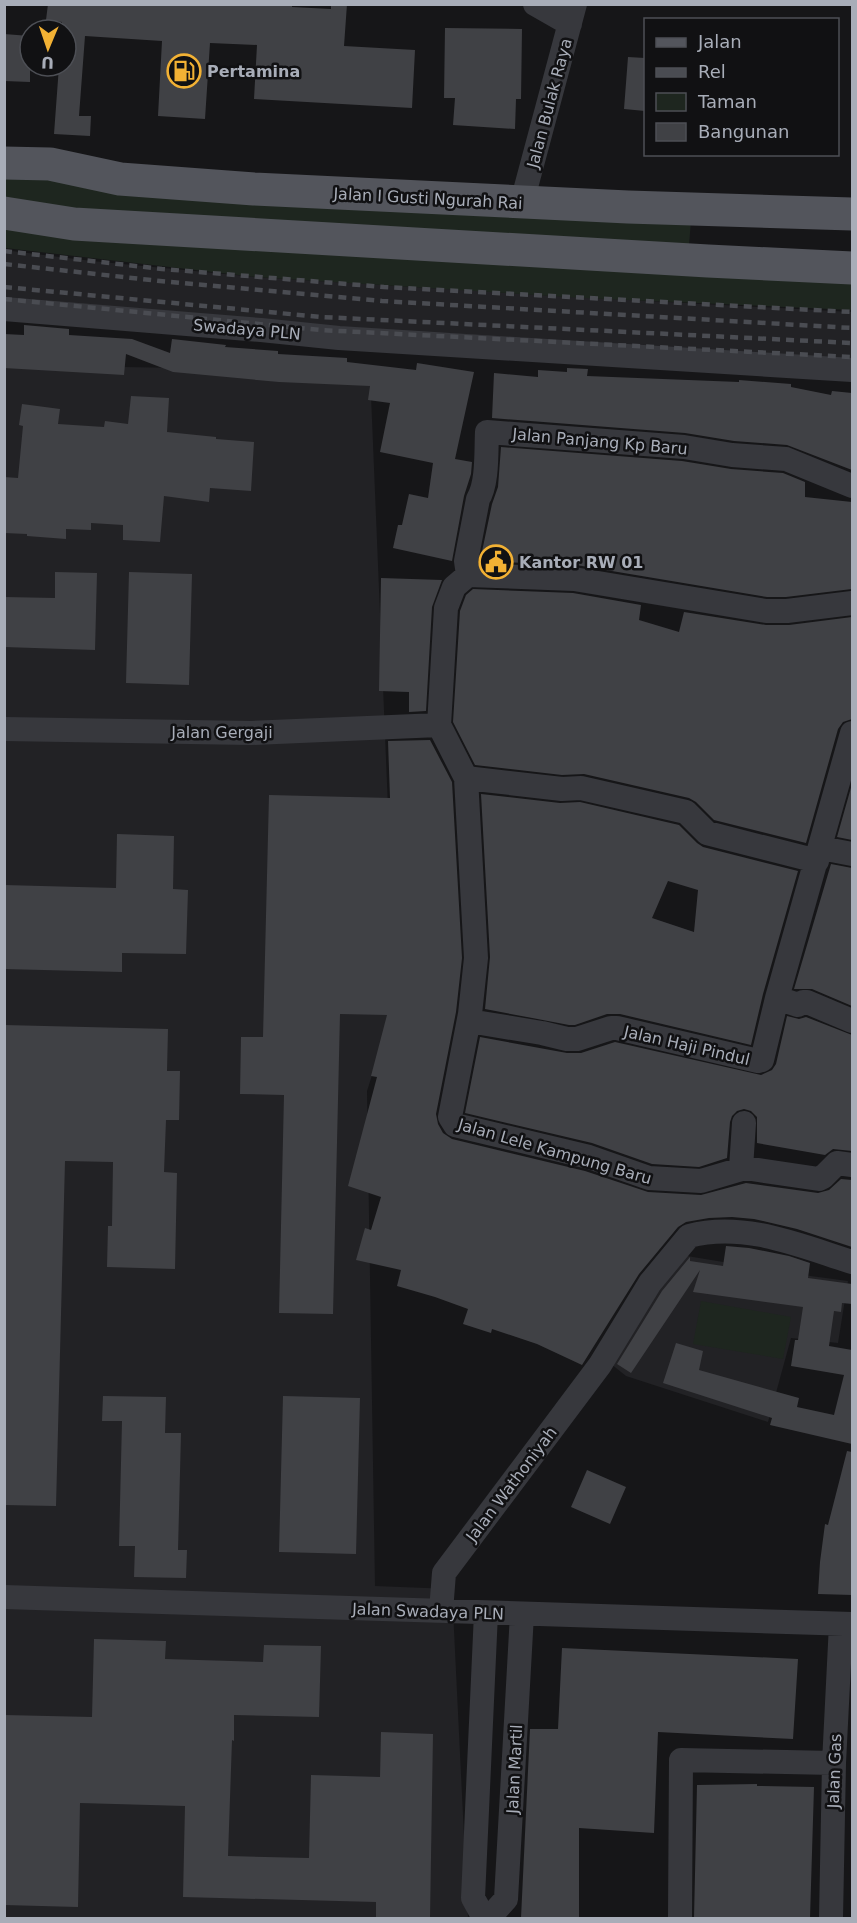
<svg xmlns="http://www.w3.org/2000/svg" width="857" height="1923" font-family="'DejaVu Sans',sans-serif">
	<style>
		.built { fill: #222225 }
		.green { fill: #1e261f }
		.building { fill: #404145; fill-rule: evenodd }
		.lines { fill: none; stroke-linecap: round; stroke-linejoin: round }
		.minor { stroke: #37383d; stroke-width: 24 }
		.primary { stroke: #53555c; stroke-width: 33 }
		.rail { stroke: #4a4c52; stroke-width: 4.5; stroke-dasharray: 8 6; stroke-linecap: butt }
		.labels { text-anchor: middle; stroke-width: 5; stroke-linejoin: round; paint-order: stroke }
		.poi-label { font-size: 16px; font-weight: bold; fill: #a8adb8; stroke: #111113; text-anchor: start }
		.street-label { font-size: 16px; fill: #a8adb8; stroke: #111113 }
	</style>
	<rect width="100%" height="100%" fill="#161618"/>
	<path class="built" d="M4,250L92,261L256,277L558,296L852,312V370L5,309Z
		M5,365L370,371L396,1001L367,1091L375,1586L452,1589L468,1918H5Z
		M675,1254L796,1274L848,1281L838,1343L791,1338L768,1422L626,1376L606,1360Z"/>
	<path class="green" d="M5,163L692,209L689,245L75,209L5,200Z
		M4,213L852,268V310L584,298L256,277L5,248Z
		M701,1301L791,1317L783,1359L693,1344Z"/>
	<path class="building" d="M48,4H292V7L331,9V4H347L344,46L415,50L412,108L254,99L257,45L210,43L205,119L158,116L162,41L85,36L79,116H91L90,136L54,134L59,66H66V30H61L62,22L46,20Z
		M445,28L522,29L521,99H516L515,129L453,125L455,98H444Z
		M4,34L30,36V82L4,81Z
		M628,57L645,58V111L624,109Z
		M24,325L69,329V335L132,339L170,353L172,339L226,345L225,347L278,351V354L347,358V362L416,370L417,363L474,372L455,459L472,462L471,474L464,496L452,561L393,548L398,525H402L409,494L428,498L433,463L380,452L390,403L368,400L370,386L279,382L173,372L126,354L124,375L4,368V334L24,335Z
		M567,368L588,369L587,376L739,382V380L791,384V387L831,395L832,391L852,393V470L787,445L734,441L685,433L492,418L494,373L538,377V370L567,372Z
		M131,396L169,398L167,432L216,437V439L254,442L251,491L210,488L209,502L164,496L160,542L123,540V525L91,523V530L66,529V539L27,536V534L4,533V477L18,478L23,426L19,425L22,404L60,409L58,424L104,427L105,421L128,424Z
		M501,447L682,461L731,469L783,473L805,482V497L852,502V589L786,597H767L576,565L480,561L492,504L498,487Z
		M55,572L97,573L95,650L4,647V597L55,598Z
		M129,572L192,574L189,685L126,683Z
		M381,578L442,580L432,607L426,711L409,712V692L379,691Z
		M473,589L573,593L641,605L639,620L679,632L684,612L766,625H789L852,617V719L843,722L838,729L806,843L714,820L696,802L689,798L584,774L562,775L475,765L453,722L460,611L466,595Z
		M430,740L452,782L462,958L456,1012L436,1114L438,1124L443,1133L452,1139L585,1171L648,1192L701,1195L746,1183L818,1193L829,1190L841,1179L852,1180V1247L797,1229L754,1219L732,1217L709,1218L686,1222L678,1227L639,1274L582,1365L537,1344L492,1329L491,1333L463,1324L468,1309L435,1297L397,1286L401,1270L356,1260L365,1228L371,1230L381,1197L348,1186L377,1077L371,1076L387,1015L340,1014L333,1314L279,1313L284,1095L240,1094L241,1037H263L269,795L390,798L388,741Z
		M852,784V840L837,837Z
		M481,794L560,803L580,802L679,825L697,843L703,847L798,871L763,994L751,1045L620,1014H607L575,1025H569L485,1009L490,957ZM668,881L698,890L694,932L652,918Z
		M117,834L174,836L173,889L188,890L186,954L122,953V972L4,969V885L116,888Z
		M831,864L852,868V1006L812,989H794Z
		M787,1016L799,1019L806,1017L852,1035V1151L833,1149L825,1155L757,1143V1117L751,1111L744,1109L737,1111L732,1116L730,1122L727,1158L699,1167L652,1164L592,1143L465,1113L480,1037L567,1053H581L615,1042L761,1075L772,1070L776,1064Z
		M4,1025L168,1029L167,1071H180L179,1120H166L164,1172L177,1173L175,1269L107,1267L108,1226H112L113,1162L65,1161L56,1506L4,1505Z
		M726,1246L749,1248L789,1256L810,1263L808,1278L852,1284V1304L842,1303L841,1312L834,1311L829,1346L852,1350V1444L770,1425L772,1418L663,1383L676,1343L703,1351L699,1370L799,1398L797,1407L834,1415L844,1375L791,1366L795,1340H798L803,1307L693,1292L700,1270L631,1373L617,1364L662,1291L690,1257V1261L723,1266Z
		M103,1396L166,1397L165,1433H181L178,1550H187L186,1578L134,1577L135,1546H119L122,1421H102Z
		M283,1396L360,1398L356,1554L279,1552Z
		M847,1451L852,1452V1595L818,1594L820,1562L825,1524L828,1525Z
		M587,1470L626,1487L610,1524L571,1507Z
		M94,1639L166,1641L165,1659L263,1662L264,1645L321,1646L319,1717L234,1715V1741L232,1740L228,1856L309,1858L311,1775L380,1777L381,1732L433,1734L430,1918H376V1902L183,1897L185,1806L80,1803L78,1907L4,1905V1715L92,1717Z
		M562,1648L798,1659L793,1739L658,1732L654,1833L579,1828V1918H521L530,1729H558Z
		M757,1784V1786L814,1787L810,1918H694L697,1785Z"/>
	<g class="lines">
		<path class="minor" d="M535,4L570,24
			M522,202L575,4
			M4,309L261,330L339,338L852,370
			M468,575L466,561L478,499C488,483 486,451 487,432L684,447L732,455L786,459L852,486
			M852,603L787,611H766L574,579L468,575L454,587L446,608L439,725L466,778L476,958L470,1014L450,1117L455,1125L589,1157L649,1178L701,1181L745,1168L819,1179L823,1177L837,1163L852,1165
			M4,729L251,733L439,725
			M466,778L562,789L581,788L686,812L707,833L817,861
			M821,848L852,854
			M777,998L852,733
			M469,1021L542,1033L567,1039H577L611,1028H617L758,1061L762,1060L777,998L798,1005L803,1002H807L852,1021
			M741,1168L744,1123
			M4,1597L852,1624
			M441,1611L444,1573L600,1365L650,1283L689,1236C744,1221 801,1246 852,1262
			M484,1918L473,1898L486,1613
			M489,1918L506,1899L522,1614
			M680,1918L681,1760L834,1763
			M831,1918L834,1763L841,1624"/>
		<path class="primary" d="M4,163L50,164L120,179L254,189L628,207L852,214
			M4,213L74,224L708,261L852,268"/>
		<path class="rail" d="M4,251L162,269L384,287L852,312
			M4,264L160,281L382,301L852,328
			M4,287L321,317L852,343
			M4,299L320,330L852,357"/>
	</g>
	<defs>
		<g id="fuel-ring" transform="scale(1.725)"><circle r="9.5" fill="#111113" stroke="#f2b134" stroke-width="1.5"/><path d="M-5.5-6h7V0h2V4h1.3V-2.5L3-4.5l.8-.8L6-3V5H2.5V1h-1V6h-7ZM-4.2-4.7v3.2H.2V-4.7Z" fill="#f2b134"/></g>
		<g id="civic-ring" transform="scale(1.725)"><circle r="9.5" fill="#111113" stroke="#f2b134" stroke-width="1.5"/><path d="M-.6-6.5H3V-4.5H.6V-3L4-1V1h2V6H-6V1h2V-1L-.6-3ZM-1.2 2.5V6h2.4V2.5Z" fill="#f2b134"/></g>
	</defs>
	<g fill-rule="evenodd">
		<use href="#fuel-ring" x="184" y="71"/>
		<use href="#civic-ring" x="496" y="562"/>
	</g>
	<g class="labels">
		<g class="poi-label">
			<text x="207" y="77">Pertamina</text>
			<text x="519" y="568">Kantor RW 01</text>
		</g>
		<g class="street-label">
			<text transform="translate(549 103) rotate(-75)" y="6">Jalan Bulak Raya</text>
			<text transform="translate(428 198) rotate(3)" y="6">Jalan I Gusti Ngurah Rai</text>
			<text transform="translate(247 329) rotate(5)" y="6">Swadaya PLN</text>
			<text transform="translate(600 441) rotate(5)" y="6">Jalan Panjang Kp Baru</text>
			<text x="222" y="738">Jalan Gergaji</text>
			<text transform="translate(687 1045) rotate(13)" y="6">Jalan Haji Pindul</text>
			<text transform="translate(555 1151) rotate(16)" y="6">Jalan Lele Kampung Baru</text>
			<text transform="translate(511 1484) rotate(-53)" y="6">Jalan Wathoniyah</text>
			<text transform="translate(428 1611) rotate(2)" y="6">Jalan Swadaya PLN</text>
			<text transform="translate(514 1769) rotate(-87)" y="6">Jalan Martil</text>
			<text transform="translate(834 1771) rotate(-88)" y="6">Jalan Gas</text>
		</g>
	</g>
	<rect width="857" height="1923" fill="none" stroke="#a8adb8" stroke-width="12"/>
	<rect x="644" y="18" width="195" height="138" fill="#111113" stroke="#4d4f55" stroke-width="1.5"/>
	<rect x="656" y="38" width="30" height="9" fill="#53555c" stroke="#4d4f55" stroke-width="1.5"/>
	<text x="698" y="48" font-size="18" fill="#a8adb8">Jalan</text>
	<rect x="656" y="68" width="30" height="9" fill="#4a4c52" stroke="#4d4f55" stroke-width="1.5"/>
	<text x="698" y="78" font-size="18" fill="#a8adb8">Rel</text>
	<rect x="656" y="93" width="30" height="18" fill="#1e261f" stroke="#4d4f55" stroke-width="1.5"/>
	<text x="698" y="108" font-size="18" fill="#a8adb8">Taman</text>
	<rect x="656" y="123" width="30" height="18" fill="#404145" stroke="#4d4f55" stroke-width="1.5"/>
	<text x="698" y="138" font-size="18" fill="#a8adb8">Bangunan</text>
	<g transform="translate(48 48) rotate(182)"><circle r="28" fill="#111113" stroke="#4d4f55" stroke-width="1.5"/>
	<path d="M0-4.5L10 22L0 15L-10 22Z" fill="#f2b134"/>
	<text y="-9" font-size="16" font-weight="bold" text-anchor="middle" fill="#a8adb8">U</text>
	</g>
</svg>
